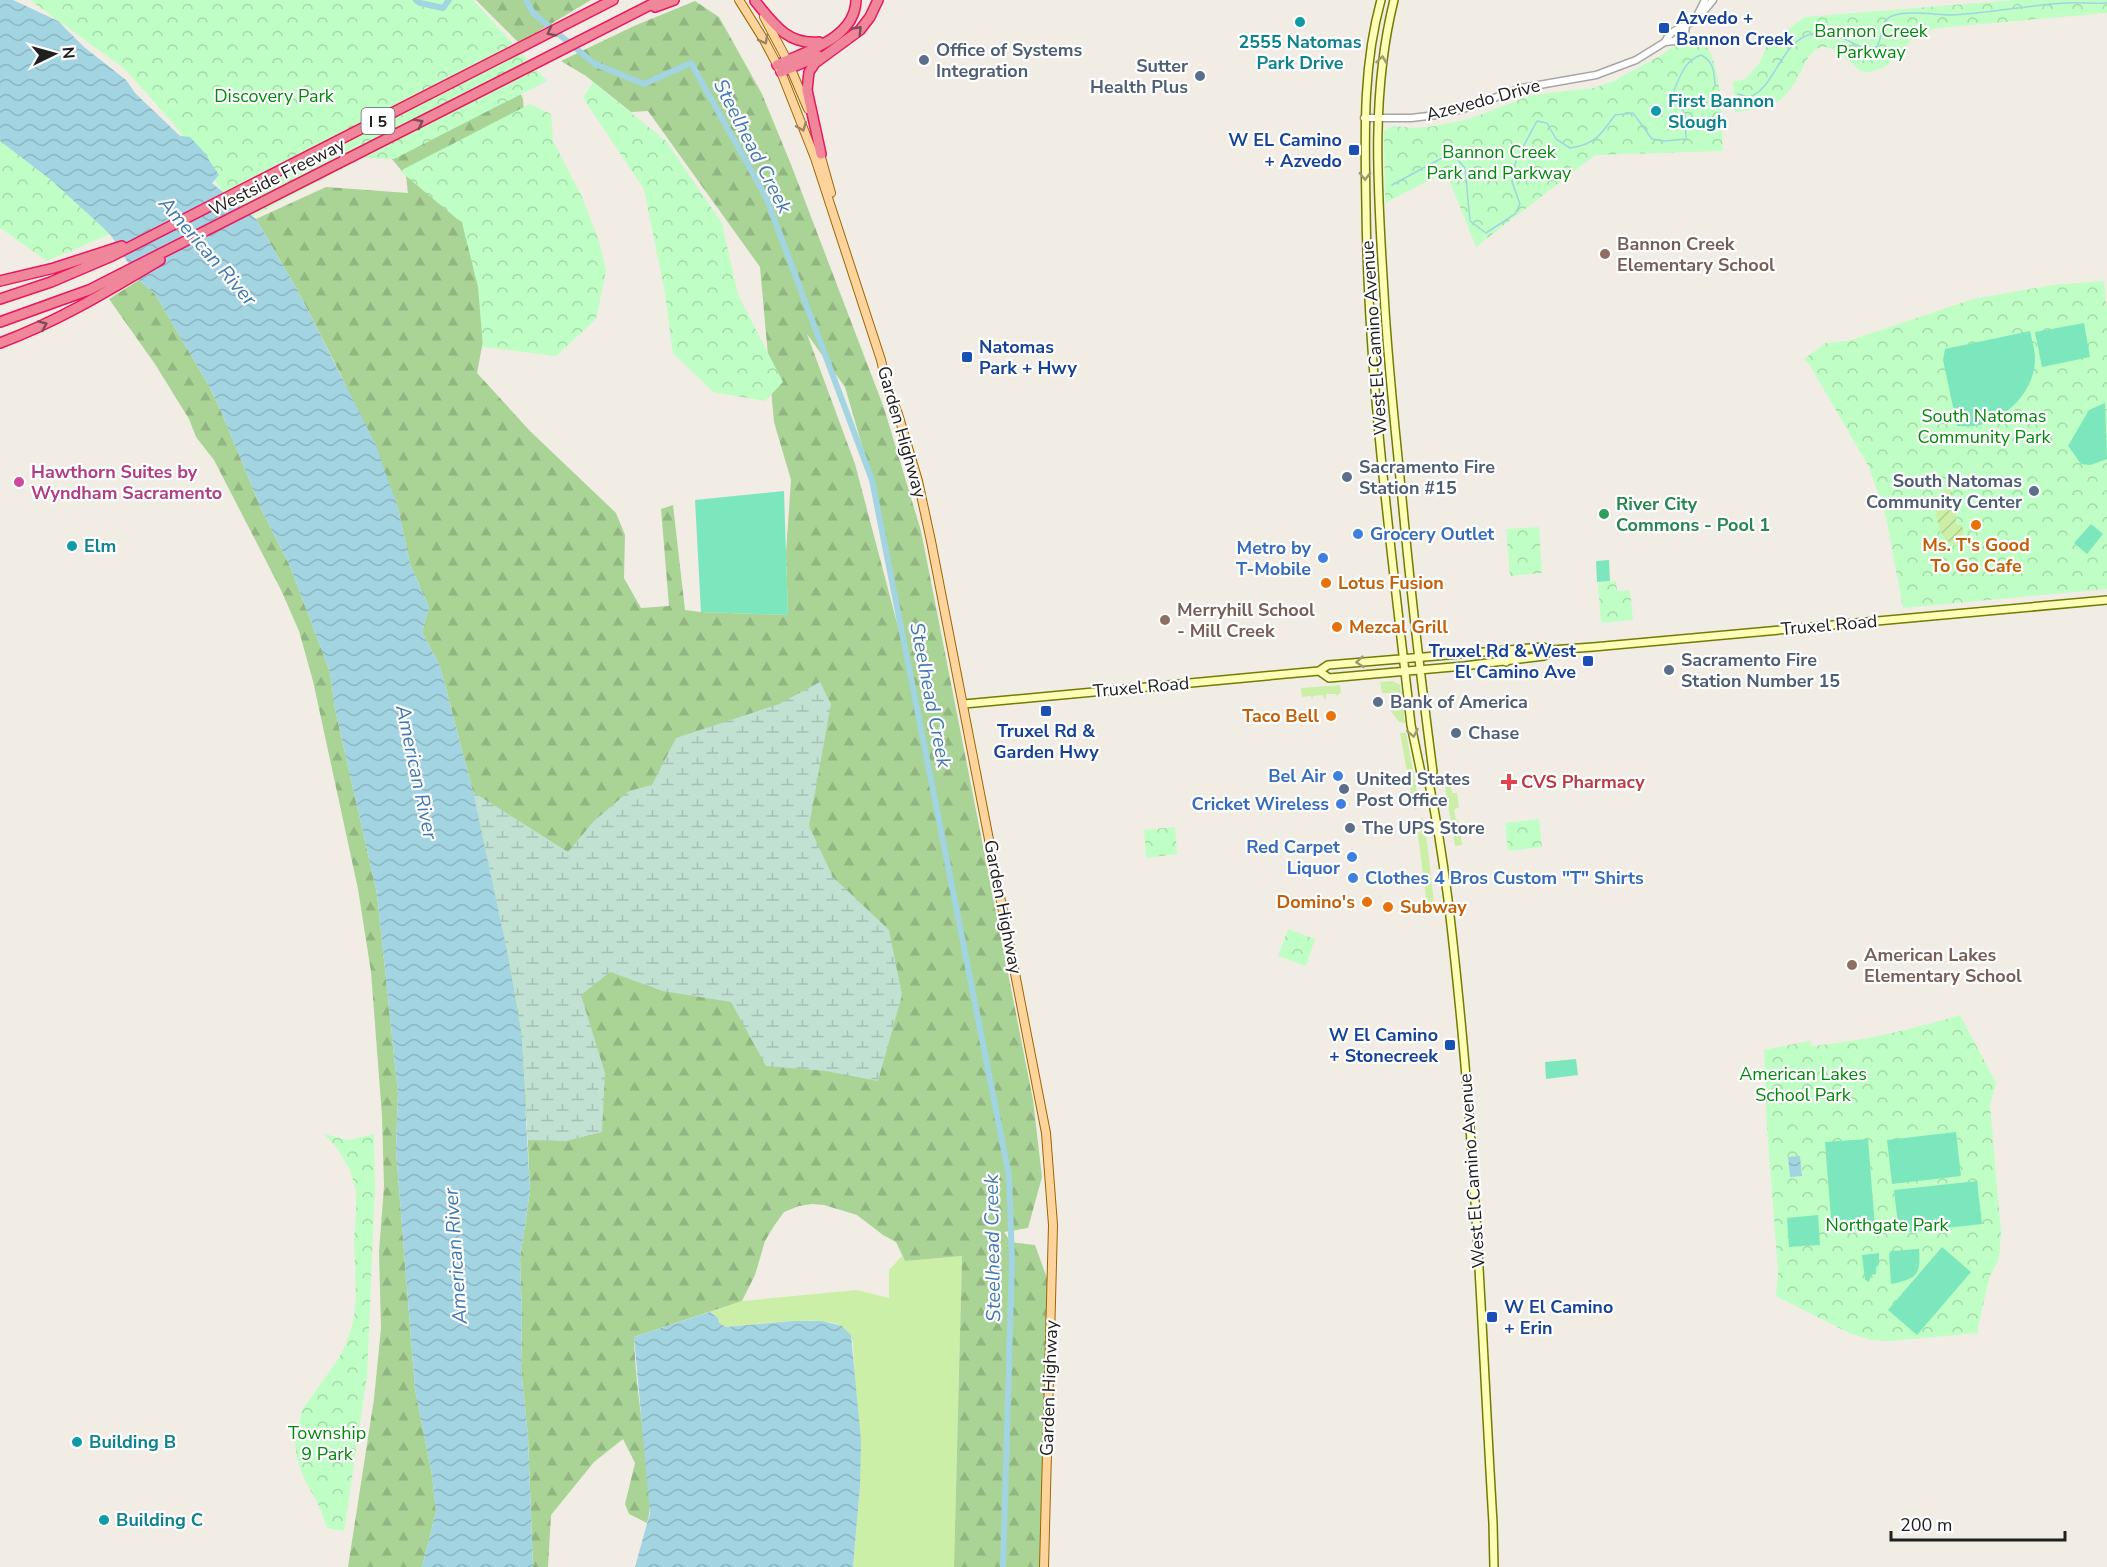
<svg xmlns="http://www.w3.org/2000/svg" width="2107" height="1567" font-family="'Nunito Sans',sans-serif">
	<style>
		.grass { fill: #cbefa7 }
		.forest { fill: url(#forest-firs); fill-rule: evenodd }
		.wetland { fill: url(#wetland-marsh) }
		.park { fill: url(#park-crowns) }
		.garden { fill: url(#garden-furrows) }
		.pitch { fill: #7ce7bd }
		.water { fill: url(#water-waves) }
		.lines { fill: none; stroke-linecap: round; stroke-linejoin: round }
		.stream { stroke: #a2d4e2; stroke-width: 1.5 }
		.canal { stroke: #a2d4e2; stroke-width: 6 }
		.tertiary-casing { stroke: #a7a7a7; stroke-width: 9 }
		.secondary-casing { stroke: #707d00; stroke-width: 10 }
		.primary-casing { stroke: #9b6700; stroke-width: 10 }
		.motorway-casing { stroke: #eb1660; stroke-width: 12 }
		.tertiary { stroke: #fff; stroke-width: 6 }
		.secondary { stroke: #fcffb5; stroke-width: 7 }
		.primary { stroke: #ffd49c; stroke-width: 8 }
		.motorway { stroke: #ef869a; stroke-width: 9 }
		.oneway { stroke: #7d4e57 }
		.oneway2 { stroke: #9b8364 }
		.oneway3 { stroke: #999b72 }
		.culture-dot { fill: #0f9aa8; stroke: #fff; stroke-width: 2 }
		.transit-dot { fill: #1a4fb4; stroke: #fff; stroke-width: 2 }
		.service-dot { fill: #5c6f8a; stroke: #fff; stroke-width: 2 }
		.education-dot { fill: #8d6e63; stroke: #fff; stroke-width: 2 }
		.hotel-dot { fill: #d1479c; stroke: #fff; stroke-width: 2 }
		.leisure-dot { fill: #2e9e5b; stroke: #fff; stroke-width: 2 }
		.food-dot { fill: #e8710a; stroke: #fff; stroke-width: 2 }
		.shop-dot { fill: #3f7fe0; stroke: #fff; stroke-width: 2 }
		.health-dot { fill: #e0444e; stroke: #fff; stroke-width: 2 }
		.labels { text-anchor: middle; stroke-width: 4.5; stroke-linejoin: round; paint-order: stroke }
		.shield { fill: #fff; stroke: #636363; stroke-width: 1.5 }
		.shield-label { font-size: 16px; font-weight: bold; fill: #202020 }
		.transit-label { font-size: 18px; font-weight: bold; fill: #164399; stroke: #fff; text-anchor: start }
		.park-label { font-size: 18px; fill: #02890c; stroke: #fff }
		.culture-label { font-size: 18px; font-weight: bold; fill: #0d838f; stroke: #fff; text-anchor: start }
		.service-label { font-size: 18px; font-weight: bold; fill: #4e5e75; stroke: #fff; text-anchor: start }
		.street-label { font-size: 18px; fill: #202020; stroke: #fff }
		.education-label { font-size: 18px; font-weight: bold; fill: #785e54; stroke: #fff; text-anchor: start }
		.hotel-label { font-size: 18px; font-weight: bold; fill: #b23c85; stroke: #fff; text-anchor: start }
		.leisure-label { font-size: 18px; font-weight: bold; fill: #27864d; stroke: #fff; text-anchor: start }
		.shop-label { font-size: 18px; font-weight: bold; fill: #366cbe; stroke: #fff; text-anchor: end }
		.food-label { font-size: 18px; font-weight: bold; fill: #c56008; stroke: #fff; text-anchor: start }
		.health-label { font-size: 18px; font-weight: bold; fill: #be3a42; stroke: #fff; text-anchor: start }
		.water-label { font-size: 20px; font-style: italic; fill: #4079b1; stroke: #fff }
	</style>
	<defs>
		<pattern id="forest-firs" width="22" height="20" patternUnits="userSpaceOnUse" patternTransform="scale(1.5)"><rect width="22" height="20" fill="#a9d496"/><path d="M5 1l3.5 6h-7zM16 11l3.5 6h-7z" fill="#91b681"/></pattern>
		<pattern id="wetland-marsh" width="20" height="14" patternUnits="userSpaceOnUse" patternTransform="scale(1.5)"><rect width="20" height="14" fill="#c1e1d2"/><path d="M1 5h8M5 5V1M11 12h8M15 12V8" fill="none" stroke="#a6c1b4"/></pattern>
		<pattern id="park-crowns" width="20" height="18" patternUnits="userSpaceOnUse" patternTransform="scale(1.5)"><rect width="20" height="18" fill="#bffec4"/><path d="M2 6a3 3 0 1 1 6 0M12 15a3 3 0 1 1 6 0" fill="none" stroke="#a4d9a8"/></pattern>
		<pattern id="garden-furrows" width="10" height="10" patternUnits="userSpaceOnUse" patternTransform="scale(1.5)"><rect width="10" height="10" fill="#cbefa7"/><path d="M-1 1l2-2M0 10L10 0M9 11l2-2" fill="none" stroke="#aecd8f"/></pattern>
		<pattern id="water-waves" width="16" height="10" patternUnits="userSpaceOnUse" patternTransform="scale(1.5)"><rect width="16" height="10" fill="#a2d4e2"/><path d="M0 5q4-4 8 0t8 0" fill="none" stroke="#8bb6c2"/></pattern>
	</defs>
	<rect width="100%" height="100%" fill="#f1ede5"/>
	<path class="grass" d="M1393,681L1400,685L1402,698L1399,699L1400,705H1403L1405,723L1399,722L1390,710V693H1382L1380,682Z
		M1340,685L1341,693L1338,694V697L1336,694H1326V699H1324L1323,695L1313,696L1312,700L1311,696L1302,697L1301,688Z
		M1400,733H1406L1420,807L1414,810Z
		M1451,785L1452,793H1457L1459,807L1454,810L1456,820H1458L1460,834L1464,835L1461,836L1462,845L1455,846L1445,787Z
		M1423,818L1428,849L1435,912L1428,913L1416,820Z
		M902,1256L905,1261L962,1256L954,1567H853L860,1486L853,1343C851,1335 847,1329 839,1325C819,1315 750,1325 726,1327L719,1323L718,1318L710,1312L742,1301L857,1290L889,1298V1270Z"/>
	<path class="forest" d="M476,0H591L519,43Z
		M695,1L719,17L762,94L792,167L884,408L921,531L1033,1100L1042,1177L1028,1228L1004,1232L1011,1242L1035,1245L1052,1292L1043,1567H954L962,1256L905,1261L896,1242L883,1235L857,1215L824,1205L812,1204L799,1206L784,1212L774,1226L765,1241L755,1275L742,1301L634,1337C635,1378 642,1418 646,1458C649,1479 653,1503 647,1523L629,1514L625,1504L635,1463L623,1439L594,1462L551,1515L548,1567H533L528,1436L521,1368L522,1313L520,1259L530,1191L527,1123L507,951L473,792L440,666L422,632L429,607L410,564L398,508L341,375L299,293L256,219L326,187L408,193L406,176L386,152L517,85L523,99L525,121L477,373L530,431L616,513L625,535L624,578L641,608L669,606L661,509L673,505L685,610L701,612L788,615L786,553L791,480L774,422L760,267L648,111L631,112L586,76L561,61L634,26ZM807,334L845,387L872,480L916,695L855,464Z
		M139,280L155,294L208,384L220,409L263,513L290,566L330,672L335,709L377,894L398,1093L396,1150L415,1389L432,1475L436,1512L422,1567H348L374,1399L381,1328L379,1252L384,1186L382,1116L371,972L358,889L313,681L299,631L281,590L214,460L196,437L189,419L155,364L109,299Z"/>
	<path class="wetland" d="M820,682L831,704L809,826L833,877L889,930L902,995L878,1081L826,1071L766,1066L731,1002L663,991L610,972L581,995L605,1073L602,1132L566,1141L528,1140L521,1032L507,951L473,792L568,852L594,821L629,791L652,785L676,738L779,704Z"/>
	<path class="park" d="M30,0H473L547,81L394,159L363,158L244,221L177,128L126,70Z
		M2015,0H2107V13L1937,28L1915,36L1886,66L1870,72L1860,71C1803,14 1813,73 1780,100C1768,109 1749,110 1735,112L1733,81L1744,80L1759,64L1767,46L1804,17Z
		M1690,34C1725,43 1721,122 1723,151L1595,155L1476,247L1446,172L1385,203L1384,131L1393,126L1414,128L1435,126L1469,119L1532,95L1594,88L1614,81L1663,54Z
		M593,82L666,141L722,223L738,295L783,382L765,401L713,392L673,353L664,288L644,189L583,98Z
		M530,104L551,114L553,141L581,195L599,241L606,271L596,319L556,356L483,347L478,287L462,223L400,171Z
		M0,141L51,180L110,234L47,261L0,228Z
		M2104,281L2107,309V589L1903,608L1886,517L1869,467L1809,364L1804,359L1826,343L1848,341L1973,299L2053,285Z
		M1539,527L1542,573L1510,576L1506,529Z
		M1616,581L1617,591L1630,590L1633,620L1601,623L1598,583Z
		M1539,819L1542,847L1508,851L1505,823Z
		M1175,827L1177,854L1146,858L1144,830Z
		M1288,929L1315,939L1306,966L1278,956Z
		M1960,1015L1996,1083L1990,1106L2001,1232L1999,1259L1990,1276L1978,1326V1333L1890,1341L1872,1340L1849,1333L1776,1296L1778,1272L1767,1128L1764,1050L1810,1041L1812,1046C1862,1041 1912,1030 1960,1015Z
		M324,1134L349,1140L374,1134L375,1188L367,1376L344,1531L327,1528L319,1506L302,1474L297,1458L295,1443L302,1410L337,1361L347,1342L353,1322L356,1297L354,1241L356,1210V1191L350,1170L337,1148Z"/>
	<path class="garden" d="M1949,488L1953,494V503L1960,507L1956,514V525H1961L1964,530L1959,546C1936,545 1927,496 1949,488Z"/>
	<path class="pitch" d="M2084,323L2090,357L2042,367L2035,332Z
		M2030,331C2032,340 2035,350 2035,359C2035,389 2009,417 1980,425C1973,427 1964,426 1957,426L1943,360L1945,349Z
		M2105,403L2107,459L2090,465L2081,464L2068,446L2089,410Z
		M784,491L788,615L701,612L695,500Z
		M2091,524L2103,534L2087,554L2074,543Z
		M1609,560L1610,581L1597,582L1596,561Z
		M1576,1059L1578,1075L1546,1079L1545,1062Z
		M1956,1132L1961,1176L1892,1184L1887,1140Z
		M1868,1139L1875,1228L1832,1231L1825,1142Z
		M1977,1181L1982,1224L1899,1233L1894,1190Z
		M1818,1215L1820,1245L1789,1247L1787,1218Z
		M1942,1247L1971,1272L1917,1335L1888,1310Z
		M1919,1249C1921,1275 1917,1279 1891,1284L1889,1254L1891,1251Z
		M1879,1253V1264L1876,1268V1274L1871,1275L1869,1282L1865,1280L1862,1255Z"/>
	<path class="water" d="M0,0H13L58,21L84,47L126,80L136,94L180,136L190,137L203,151L219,175L212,183L256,219L299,293L375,443L398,508L410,564L429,607L422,632L440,666L473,792L507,951L521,1032L530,1190L520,1259L522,1313L521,1368L528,1436L533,1567H422L436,1512L432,1475L415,1389L396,1150L398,1093L377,894L335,709L330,672L290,566L263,513L220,409L208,384L155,294L139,280L110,234L51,180L0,141Z
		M1800,1156L1802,1176L1790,1177L1788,1157Z
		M710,1312L718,1318L719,1323L726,1327L793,1321H822L842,1326L851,1335L861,1441L860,1486L853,1567H635L650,1513L634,1337Z"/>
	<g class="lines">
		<path class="stream" d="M1738,94L1749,97C1775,88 1779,46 1808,35C1837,25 1860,53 1873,49C1885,45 1876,22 1892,16C1907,10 1935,15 1952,15C1990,13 2028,5 2066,3C2079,2 2093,4 2107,3
			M1392,185L1451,153L1465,168L1470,221L1486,233L1515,214L1520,204L1512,182L1516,160L1537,121L1547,123L1556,139L1570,148C1594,145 1601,135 1615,115L1633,113L1652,139L1664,141L1686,139L1685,115L1674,90C1681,75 1684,61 1701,55C1714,62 1714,71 1715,85"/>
		<path class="canal" d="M416,0L420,3L443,8L449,0
			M526,0L533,13L595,64L644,84L691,63L766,197L872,480L1009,1176L1012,1261L1003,1567"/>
		<g class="tertiary-casing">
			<path id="tertiary" d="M1697,16L1705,0
				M1665,42C1670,31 1678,29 1688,24C1698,19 1706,9 1713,0
				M1364,118H1411L1436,115L1463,109L1522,88L1596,75L1636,60L1665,42L1674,41L1685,32L1686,25"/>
		</g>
		<g class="secondary-casing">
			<path id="secondary" d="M1381,0C1362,68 1365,138 1366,208C1368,380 1392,554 1411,725L1421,773L1428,778
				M1394,0C1370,96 1378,195 1384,293C1388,369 1397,444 1404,519C1412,603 1422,688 1433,772L1428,778C1445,858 1453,939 1461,1021C1477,1188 1483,1356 1493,1523L1494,1567
				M1506,662L1510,655L1524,653
				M1319,671L1329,678L1464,666L1544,656L1551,650
				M964,704L1319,671L1328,665L1543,647L1551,650L1593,647L2107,600"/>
		</g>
		<g class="primary-casing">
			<path id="primary" d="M739,0L764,40L781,72L815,158L881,360L887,386L898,414L918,481L931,541L1046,1133L1053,1225L1044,1567
				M764,17L787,60L808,109
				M819,150L831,193"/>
		</g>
		<g class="motorway-casing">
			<path id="motorway" d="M755,1C773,23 787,45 819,42
				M655,7L674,0
				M777,65C806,51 855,39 856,0
				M781,72L819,56
				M821,154L807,90L809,72L815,63L860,30L870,17L878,0
				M0,281L54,268L122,246
				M0,299L51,282L112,256L613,0
				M0,322L89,290L660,0
				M0,343C57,322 108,291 160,260"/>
		</g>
		<use href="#tertiary" class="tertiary"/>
		<use href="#secondary" class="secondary"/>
		<use href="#primary" class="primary"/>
		<use href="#motorway" class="motorway"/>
	</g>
	<defs><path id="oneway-chevron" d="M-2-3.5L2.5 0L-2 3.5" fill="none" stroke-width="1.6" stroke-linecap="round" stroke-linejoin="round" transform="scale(1.5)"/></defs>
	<g class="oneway">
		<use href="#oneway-chevron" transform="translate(858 30) rotate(-46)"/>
		<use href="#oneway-chevron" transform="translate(551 32) rotate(153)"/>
		<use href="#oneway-chevron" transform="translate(419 123) rotate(-27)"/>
		<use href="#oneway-chevron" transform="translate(43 325) rotate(-24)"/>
	</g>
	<g class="oneway2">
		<use href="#oneway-chevron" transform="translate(764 40) rotate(61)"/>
		<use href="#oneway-chevron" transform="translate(802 127) rotate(68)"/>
	</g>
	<g class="oneway3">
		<use href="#oneway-chevron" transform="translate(1382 60) rotate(-82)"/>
		<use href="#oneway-chevron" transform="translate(1365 176) rotate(89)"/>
		<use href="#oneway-chevron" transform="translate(1360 662) rotate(175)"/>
		<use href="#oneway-chevron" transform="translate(1413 733) rotate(79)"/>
	</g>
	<g class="culture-dot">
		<circle cx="1300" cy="22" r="6"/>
		<circle cx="1656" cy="111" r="6"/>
		<circle cx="72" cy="546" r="6"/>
		<circle cx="77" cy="1442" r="6"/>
		<circle cx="104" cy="1520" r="6"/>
	</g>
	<g class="transit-dot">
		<rect x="1658" y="22" width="12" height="12" rx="3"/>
		<rect x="1348" y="144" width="12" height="12" rx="3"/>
		<rect x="961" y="351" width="12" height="12" rx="3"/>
		<rect x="1582" y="655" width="12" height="12" rx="3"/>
		<rect x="1040" y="705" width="12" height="12" rx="3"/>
		<rect x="1444" y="1039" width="12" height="12" rx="3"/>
		<rect x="1486" y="1311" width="12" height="12" rx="3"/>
	</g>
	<g class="service-dot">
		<circle cx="924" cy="60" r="6"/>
		<circle cx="1200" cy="76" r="6"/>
		<circle cx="1347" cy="477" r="6"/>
		<circle cx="2034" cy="491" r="6"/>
		<circle cx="1669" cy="670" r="6"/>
		<circle cx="1378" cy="702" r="6"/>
		<circle cx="1456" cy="733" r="6"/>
		<circle cx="1344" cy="789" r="6"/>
		<circle cx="1350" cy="828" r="6"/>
	</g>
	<g class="education-dot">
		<circle cx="1605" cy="254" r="6"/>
		<circle cx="1165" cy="620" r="6"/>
		<circle cx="1852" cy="965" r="6"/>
	</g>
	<circle class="hotel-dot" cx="19" cy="482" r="6"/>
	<circle class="leisure-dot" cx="1604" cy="514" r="6"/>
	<g class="food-dot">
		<circle cx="1976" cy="525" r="6"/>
		<circle cx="1326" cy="583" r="6"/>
		<circle cx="1337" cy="627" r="6"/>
		<circle cx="1331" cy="716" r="6"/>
		<circle cx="1367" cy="902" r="6"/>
		<circle cx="1388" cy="907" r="6"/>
	</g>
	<g class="shop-dot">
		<circle cx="1358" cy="534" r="6"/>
		<circle cx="1323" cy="558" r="6"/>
		<circle cx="1338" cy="776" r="6"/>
		<circle cx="1341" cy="804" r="6"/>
		<circle cx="1352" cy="857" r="6"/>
		<circle cx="1353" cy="878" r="6"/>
	</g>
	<path class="health-dot" d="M1506 773h6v6h6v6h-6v6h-6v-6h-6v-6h6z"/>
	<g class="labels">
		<rect class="shield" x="361.5" y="108" width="33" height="26" rx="4.5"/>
		<g class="shield-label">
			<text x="378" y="127">I 5</text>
		</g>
		<g class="transit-label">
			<text x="1676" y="24">Azvedo +<tspan x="1676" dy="21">Bannon Creek</tspan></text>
			<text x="1342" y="146" text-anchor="end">W EL Camino<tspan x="1342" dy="21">+ Azvedo</tspan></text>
			<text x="979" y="353">Natomas<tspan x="979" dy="21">Park + Hwy</tspan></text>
			<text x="1576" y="657" text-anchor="end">Truxel Rd &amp; West<tspan x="1576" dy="21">El Camino Ave</tspan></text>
			<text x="1046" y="737" text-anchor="middle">Truxel Rd &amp;<tspan x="1046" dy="21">Garden Hwy</tspan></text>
			<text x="1438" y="1041" text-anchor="end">W El Camino<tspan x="1438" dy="21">+ Stonecreek</tspan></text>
			<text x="1504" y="1313">W El Camino<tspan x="1504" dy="21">+ Erin</tspan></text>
		</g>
		<g class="park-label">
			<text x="1871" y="37">Bannon Creek<tspan x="1871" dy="21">Parkway</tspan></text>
			<text x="274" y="102">Discovery Park</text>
			<text x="1499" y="158">Bannon Creek<tspan x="1499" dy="21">Park and Parkway</tspan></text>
			<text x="1984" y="422">South Natomas<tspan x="1984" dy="21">Community Park</tspan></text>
			<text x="1803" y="1080">American Lakes<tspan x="1803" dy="21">School Park</tspan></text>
			<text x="1887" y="1231">Northgate Park</text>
			<text x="327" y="1439">Township<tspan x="327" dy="21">9 Park</tspan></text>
		</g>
		<g class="culture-label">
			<text x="1300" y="48" text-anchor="middle">2555 Natomas<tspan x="1300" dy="21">Park Drive</tspan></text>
			<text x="1668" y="107">First Bannon<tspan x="1668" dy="21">Slough</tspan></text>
			<text x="84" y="552">Elm</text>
			<text x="89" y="1448">Building B</text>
			<text x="116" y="1526">Building C</text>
		</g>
		<g class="service-label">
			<text x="936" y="56">Office of Systems<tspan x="936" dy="21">Integration</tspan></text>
			<text x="1188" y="72" text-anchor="end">Sutter<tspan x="1188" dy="21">Health Plus</tspan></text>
			<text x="1359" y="473">Sacramento Fire<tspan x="1359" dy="21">Station #15</tspan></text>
			<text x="2022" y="487" text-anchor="end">South Natomas<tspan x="2022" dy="21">Community Center</tspan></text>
			<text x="1681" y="666">Sacramento Fire<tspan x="1681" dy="21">Station Number 15</tspan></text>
			<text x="1390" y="708">Bank of America</text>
			<text x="1468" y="739">Chase</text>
			<text x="1356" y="785">United States<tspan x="1356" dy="21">Post Office</tspan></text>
			<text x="1362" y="834">The UPS Store</text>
		</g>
		<g class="street-label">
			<text transform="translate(1483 100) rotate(-15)" y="6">Azevedo Drive</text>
			<text transform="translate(277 177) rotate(-27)" y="6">Westside Freeway</text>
			<text transform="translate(1374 338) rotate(-94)" y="6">West El Camino Avenue</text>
			<text transform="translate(902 432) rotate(74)" y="6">Garden Highway</text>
			<text transform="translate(1829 625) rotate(-5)" y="6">Truxel Road</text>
			<text transform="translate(1141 687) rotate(-5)" y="6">Truxel Road</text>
			<text transform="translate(1003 907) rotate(79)" y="6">Garden Highway</text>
			<text transform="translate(1472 1171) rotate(-94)" y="6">West El Camino Avenue</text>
			<text transform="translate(1049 1388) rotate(-88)" y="6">Garden Highway</text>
		</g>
		<g class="education-label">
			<text x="1617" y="250">Bannon Creek<tspan x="1617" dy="21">Elementary School</tspan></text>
			<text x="1177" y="616">Merryhill School<tspan x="1177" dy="21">- Mill Creek</tspan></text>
			<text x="1864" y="961">American Lakes<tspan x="1864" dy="21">Elementary School</tspan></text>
		</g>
		<g class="hotel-label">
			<text x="31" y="478">Hawthorn Suites by<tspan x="31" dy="21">Wyndham Sacramento</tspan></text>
		</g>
		<g class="leisure-label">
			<text x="1616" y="510">River City<tspan x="1616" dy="21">Commons - Pool 1</tspan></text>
		</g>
		<g class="shop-label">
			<text x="1370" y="540" text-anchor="start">Grocery Outlet</text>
			<text x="1311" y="554">Metro by<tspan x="1311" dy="21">T-Mobile</tspan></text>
			<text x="1326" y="782">Bel Air</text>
			<text x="1329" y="810">Cricket Wireless</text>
			<text x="1340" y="853">Red Carpet<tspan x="1340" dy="21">Liquor</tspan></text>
			<text x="1365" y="884" text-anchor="start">Clothes 4 Bros Custom "T" Shirts</text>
		</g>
		<g class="food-label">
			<text x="1976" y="551" text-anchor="middle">Ms. T's Good<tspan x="1976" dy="21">To Go Cafe</tspan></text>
			<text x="1338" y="589">Lotus Fusion</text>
			<text x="1349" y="633">Mezcal Grill</text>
			<text x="1319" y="722" text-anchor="end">Taco Bell</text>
			<text x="1355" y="908" text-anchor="end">Domino's</text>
			<text x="1400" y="913">Subway</text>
		</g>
		<g class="health-label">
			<text x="1521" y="788">CVS Pharmacy</text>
		</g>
		<g class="water-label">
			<text transform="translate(753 146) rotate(63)" y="7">Steelhead Creek</text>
			<text transform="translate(208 251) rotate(49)" y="7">American River</text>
			<text transform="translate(931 695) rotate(79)" y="7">Steelhead Creek</text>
			<text transform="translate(417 772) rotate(78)" y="7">American River</text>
			<text transform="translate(992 1248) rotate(-91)" y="7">Steelhead Creek</text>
			<text transform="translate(455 1256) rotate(-94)" y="7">American River</text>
		</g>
	</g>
	<g transform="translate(54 54) rotate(85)" stroke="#ffffff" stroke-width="4.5" paint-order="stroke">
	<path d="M0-4.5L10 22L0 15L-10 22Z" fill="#202020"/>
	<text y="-9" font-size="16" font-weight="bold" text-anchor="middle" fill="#202020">N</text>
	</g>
	<path d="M1891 1531v9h174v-9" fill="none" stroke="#202020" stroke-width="3"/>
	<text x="1900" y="1531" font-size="18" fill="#202020" stroke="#ffffff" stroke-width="4.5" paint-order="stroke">200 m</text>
</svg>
